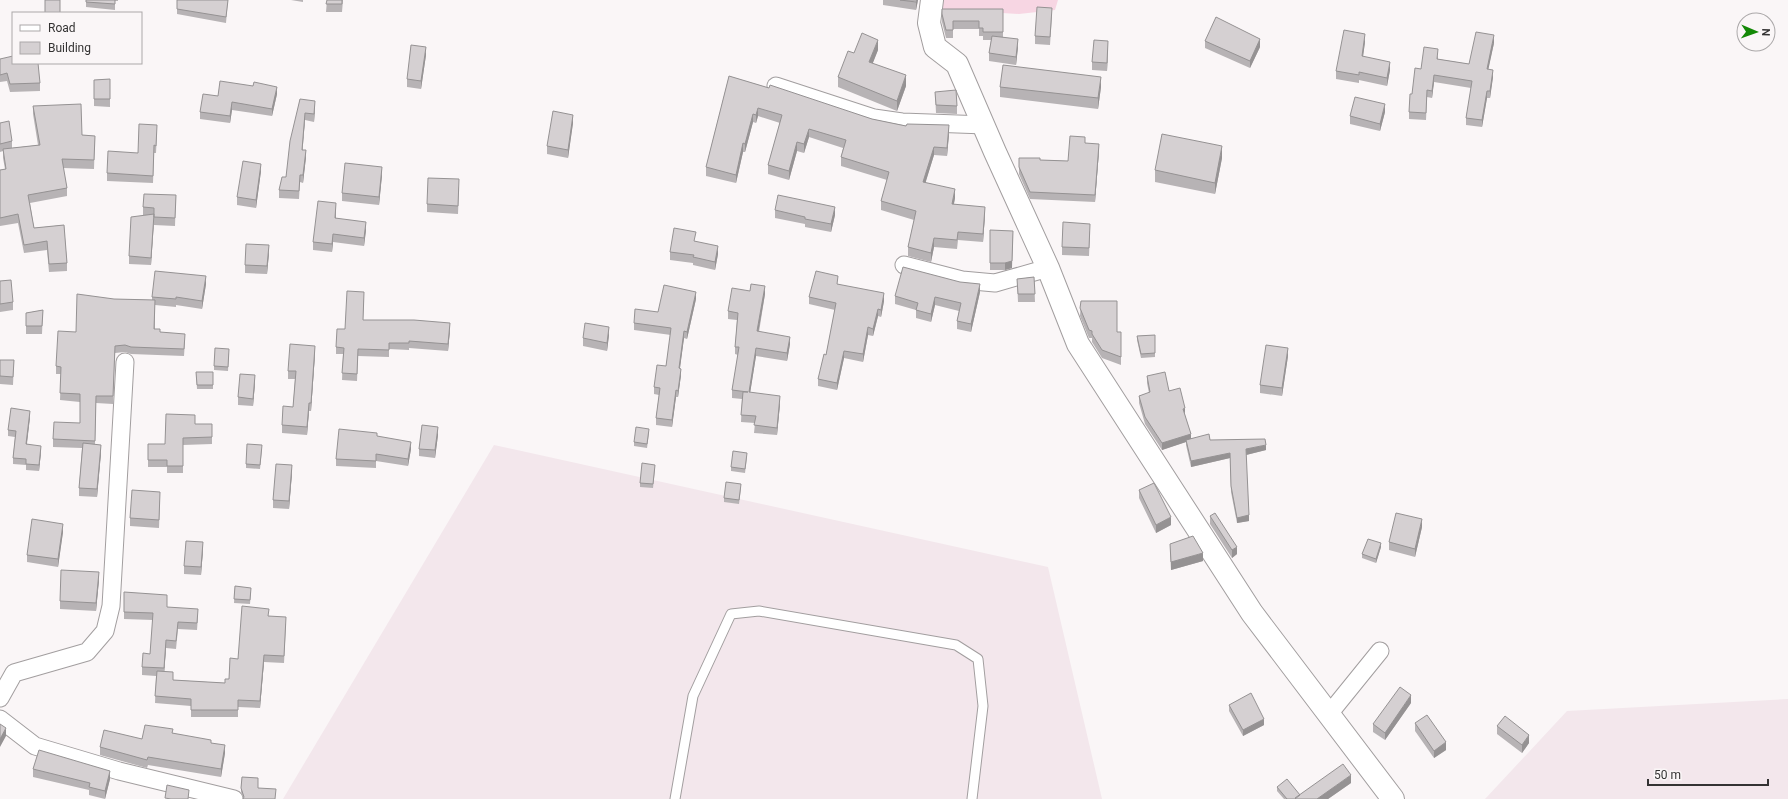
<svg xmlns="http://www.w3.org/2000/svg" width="1788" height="799" font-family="Roboto,sans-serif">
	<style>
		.built { fill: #f3e7ec }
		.green { fill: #f7d6e3 }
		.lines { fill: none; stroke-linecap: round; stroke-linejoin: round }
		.lane-casing { stroke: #a29e9f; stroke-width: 11 }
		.street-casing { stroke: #a29e9f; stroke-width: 19 }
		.secondary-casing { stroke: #a29e9f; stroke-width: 24 }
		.lane { stroke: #fff; stroke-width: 9 }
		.street { stroke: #fff; stroke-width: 17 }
		.secondary { stroke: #fff; stroke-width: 22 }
		.wall { fill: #b7b3b5 }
		.shaded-wall { fill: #959293 }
		.building { fill: #d5d0d2; stroke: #959293 }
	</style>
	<rect width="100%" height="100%" fill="#faf6f7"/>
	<path class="built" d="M494,445L1048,567L1102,799H283Z
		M1788,699V799H1485L1567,711Z"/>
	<path class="green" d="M939,0H1058L1055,10L1019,14L938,9Z"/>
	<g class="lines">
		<g class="lane-casing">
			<path id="lane" d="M675,799L693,696L731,614L759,611L956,645L978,659L983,706L972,799"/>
		</g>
		<g class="street-casing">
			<path id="street" d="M776,86L874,118L902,122L985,125
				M904,265L962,280L995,283L1048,268
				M0,698L14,673L87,652L105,631L111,606L125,362
				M1329,714L1380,651
				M0,719L35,746L119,771L234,799"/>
		</g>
		<g class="secondary-casing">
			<path id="secondary" d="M932,0L929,23L935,47L957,64L995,152L1048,268L1078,344L1252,613L1393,799"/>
		</g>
		<use href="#lane" class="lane"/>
		<use href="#street" class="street"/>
		<use href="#secondary" class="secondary"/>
	</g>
	<path class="wall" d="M86,0H118V1H115V10L86,7Z
		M228,0L226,23L177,14V9Z
		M291,0H303V2Z
		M327,0H343L342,12H326Z
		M883,0H918L916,10L883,5Z
		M1003,9V37L1018,47L1016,65L989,61V53L991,40H983V36H979V29H953V38H946L942,22V14Z
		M1052,16L1050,45L1035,44V36Z
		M1205,41L1260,47L1250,68L1205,48Z
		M1365,42L1363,56L1390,70L1387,86L1359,80V83L1336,79V71Z
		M1494,43L1488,69L1493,77L1490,98H1487L1482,127L1466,125V118L1471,88L1434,82L1432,98L1427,97L1426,120L1409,119V112L1412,94L1421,69L1438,56V59L1469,64Z
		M1108,49L1107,71L1092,70V62Z
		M878,50L872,64L906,86L897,111L838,87V77L854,53Z
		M426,55L421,89L407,87V79Z
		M0,59L40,83V91L10,92L7,81L0,82Z
		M729,76L872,119L949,134L947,156L934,155L925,183L955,198L954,204L985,215L983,242L958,240L957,249L934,247L931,262L908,256V247L914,220L881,210V201L887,180L841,166V157L843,148L809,137L804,153L797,151L789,180L768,174V165L780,123L758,116L756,123L753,122L745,152H743L736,183L706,176V167Z
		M110,79V107L94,106V80Z
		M1000,87H1101L1098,109L1000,97Z
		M935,92L957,106V114L936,113Z
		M277,94L272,116L232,110L230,123L200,119V112L218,96Z
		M300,99L315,108L314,122L305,120L302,150L306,157L303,183L300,182L299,199L279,198V190L286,177Z
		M33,106L82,135L95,136L94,169L63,168L67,188V196L30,203L34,228L64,225L67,263V271L49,272L47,250L24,253L18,223L0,226V170L5,169L3,158V151L0,152V123L12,141V148L38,145L33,114Z
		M1385,112L1380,131L1350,124V116Z
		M573,123L568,158L547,154V146Z
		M157,133L156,153H154L153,183L107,181V173L138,153Z
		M1085,143L1099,151L1095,202L1030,199L1019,174V158L1040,160L1068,161Z
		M1222,158L1215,194L1155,182V170Z
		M261,171L256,208L237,205V197Z
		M382,175L379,205L342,201V193Z
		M459,187L458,214L427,212V204Z
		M176,195L175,226L154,225V216L151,265L129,264V256L145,215H143V207Z
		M775,210L835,215L831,232L805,227V224L775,218Z
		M336,211V218L366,230L364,246L333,242L332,252L313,250V242Z
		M990,230L1012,268L1005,270H990Z
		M1090,231L1089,256L1062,255V247Z
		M695,241L718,254L715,270L693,265V263L670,260V252Z
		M269,253L267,274L245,273V265Z
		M1034,277L1035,302H1018L1017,279Z
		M0,281L13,302V310L0,312Z
		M206,284L202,309L176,305V307L155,305V329L160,332L185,341L184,356L131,354L125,352L115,353L113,404L96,403L95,444L101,453L97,497L79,496V488L82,448L53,447V439L80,423V402L60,400L61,374H56V366L114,299L152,300V297Z
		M838,284L884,301L881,317L878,316L873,336L868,335L863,362L844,358L837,390L818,386V379L826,355L835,310L809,304V297Z
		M980,292L971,332L957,329V321L959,311L935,305L931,322L916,318V310L895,304V296Z
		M765,294L759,332L790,344L787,361L756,356L750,393L780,404L777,435L754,433L755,423L741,422L742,399L732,398V390L738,355L735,354V347L737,320L728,319V311Z
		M364,299L363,320L450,330L448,351L409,348V350L389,349V357L358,356L357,381L342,380L343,354H336V347L345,329Z
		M696,299L687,339L684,338L680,368L681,375L678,397H676L672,427L656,425V418L659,395L654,394V387L666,366L671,335L634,330V323L658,312Z
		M1081,301L1117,332H1121V365L1102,358L1092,342V338H1089L1080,316Z
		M43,310L42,334H26V313Z
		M609,335L607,351L583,346V338Z
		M1155,335V357L1141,358L1137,340V336Z
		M229,353L228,371L214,370V366Z
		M315,354L311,411H309L307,435L282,433V425L293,407L295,379H288V371Z
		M1288,356L1282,396L1260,393V385Z
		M0,360H14L13,385L0,384Z
		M196,372H213V389H197Z
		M1147,376L1169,391L1185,415L1191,438L1210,440L1266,450L1246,455L1249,521L1237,523L1231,492L1230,458L1191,467L1186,445V442L1162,450L1145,424L1139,403V396L1149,393L1147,383Z
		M255,383L253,406L238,405V397Z
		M30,417L27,444L41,452L39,471L26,470V465L13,464V458L15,437L8,436V430Z
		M195,424H212V444L183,445V473H167V467H148V444H165Z
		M649,433L647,448L634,446V442Z
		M438,435L435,458L419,456V449Z
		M377,436L411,449L408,466L376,461V468L336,466V459Z
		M262,449L260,469L246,468V464Z
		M747,457L745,473L731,471V467Z
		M655,469L653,488L640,487V483Z
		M292,473L289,509L273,508V500Z
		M741,488L739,504L724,502V498Z
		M1139,490L1171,525L1156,533L1139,498Z
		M160,500L159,528L130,526V518Z
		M1210,516L1237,554L1232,558L1210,524Z
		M1422,527L1415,557L1389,550V542Z
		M63,532L58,567L27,562V555Z
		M1170,544L1203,561L1171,570L1170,552Z
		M1381,547L1376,563L1362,558V554Z
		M203,550L201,575L184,574V566Z
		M99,580L96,611L60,609V601Z
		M235,586L251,592L250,604L234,603Z
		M167,607L198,616L197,630L178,629L176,649L166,648L164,672L173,680L225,683L229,679L238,659L269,616L286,624L284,663L264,662L260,708L238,707V717H191V706L155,703L156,676L142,675V667L150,654L153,620L124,619V612Z
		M1411,703L1385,740L1373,732V724Z
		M1229,705L1264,725L1243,736L1229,711Z
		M1415,723L1446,750L1434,758L1415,731Z
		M1497,726L1529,743L1522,753L1497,734Z
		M173,733L211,743L225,753L221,777L148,765L147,768L100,755V747Z
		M33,769L110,779L105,799L89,795V790L33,777Z
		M242,777L258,778L243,798L241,792Z
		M1351,783L1328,799H1284L1277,791V787L1300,795Z"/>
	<path class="shaded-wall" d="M917,0H918L916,10V2Z
		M1365,34V42L1362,64V56Z
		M1494,35V43L1487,76V69Z
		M1018,39V47L1016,65V57Z
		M1260,39V47L1250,68V61Z
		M878,40V50L869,73V62Z
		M1108,41V49L1107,71V63Z
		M426,47V55L421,89V81Z
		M1390,62V70L1387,86V78Z
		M1493,70V77L1490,98V91Z
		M906,75V86L897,111V101Z
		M1434,75V82L1432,98V91Z
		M1101,77V87L1098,109V98Z
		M277,87V94L272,116V109Z
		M1487,91V98L1482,127V120Z
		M315,101V108L314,122V114Z
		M232,102V110L230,123V116Z
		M1385,104V112L1380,131V124Z
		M758,108V116L756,123V115Z
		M305,113V120L302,157V150Z
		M753,114V122L745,152V144Z
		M573,115V123L568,158V150Z
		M949,125V134L947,156V148Z
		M809,129V137L804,153V144Z
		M797,142V151L789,180V171Z
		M743,143V152L736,183V175Z
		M1099,144V151L1095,202V195Z
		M1222,146V158L1215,194V183Z
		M934,147V155L923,191V182Z
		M306,150V157L303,183V175Z
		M261,164V171L256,208V200Z
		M382,167V175L379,205V197Z
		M955,189V198L952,212V204Z
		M336,203V211L335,226V218Z
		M835,207V215L831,232V224Z
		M985,207V215L983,242V234Z
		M154,214V222L151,265V258Z
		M366,222V230L364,246V238Z
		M1013,231L1012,268L1005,270V263Z
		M333,234V242L332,252V244Z
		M934,238V247L931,262V253Z
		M269,245V253L267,274V266Z
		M718,246V254L715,270V262Z
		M206,276V284L202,309V301Z
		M980,284V292L971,332V324Z
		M765,286V294L757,339V331Z
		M696,292V299L687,339V332Z
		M884,293V301L881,317V310Z
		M935,297V305L931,322V314Z
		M878,309V316L873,336V329Z
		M450,323V330L448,351V344Z
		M609,327V335L607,351V343Z
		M868,327V335L863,362V354Z
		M684,331V338L679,375V368Z
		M790,337V344L787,361V353Z
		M315,346V354L311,411V403Z
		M756,348V356L749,400V392Z
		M1288,348V356L1282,396V388Z
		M844,351V358L837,390V383Z
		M681,369V375L678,397V391Z
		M255,375V383L253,406V399Z
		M676,390V397L672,427V420Z
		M780,396V404L777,435V428Z
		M309,403V411L307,435V427Z
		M1185,408V415L1183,409Z
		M30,411V417L26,450V444Z
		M438,427V435L435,458V450Z
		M1191,434V441L1186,440V442L1162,450V443Z
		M411,442V449L408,466V459Z
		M101,445V453L97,497V489Z
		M1266,445V450L1246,455V449Z
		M41,446V452L39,471V465Z
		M1230,453V458L1191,467V461Z
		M292,465V473L289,509V501Z
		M1249,515V521L1237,523V518Z
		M1171,517V525L1156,533V525Z
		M1422,519V527L1415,557V549Z
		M63,524V532L58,567V559Z
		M203,542V550L201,575V567Z
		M1381,543V547L1376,563V559Z
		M1237,547V554L1232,558V550Z
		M1203,553V561L1171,570V562Z
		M99,572V580L96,611V603Z
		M166,640V648L164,676V668Z
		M264,655V662L260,708V701Z
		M1411,695V703L1385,740V733Z
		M1264,719V725L1243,736V730Z
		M6,728V736L0,747V739Z
		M1529,735V743L1522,753V745Z
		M1446,742V750L1434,758V751Z
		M225,745V753L221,777V769Z
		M110,771V779L105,799V791Z
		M1351,775V783L1328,799H1317Z"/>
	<path class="building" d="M45,0H60V13H45Z
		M86,0H115V4L86,2Z
		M177,0H228L226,17L177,9Z
		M327,0H342V4H326Z
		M900,0H917L916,2Z
		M1037,7L1052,8L1050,37L1035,36Z
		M942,9H1003V32H983V28H979V21H953V30H946L942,14Z
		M1216,17L1260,39L1250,61L1205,41Z
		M1344,30L1365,34L1362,56L1390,62L1387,78L1359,72V75L1336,71Z
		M1476,32L1494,35L1487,69L1493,70L1490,91H1487L1482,120L1466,118L1472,81L1434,75L1432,91L1427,90L1426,113L1409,112L1410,94H1412L1415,68L1421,69L1424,47L1438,49L1437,59L1469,64Z
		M862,33L878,40L869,62L906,75L897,101L838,77L848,51L854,53Z
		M992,36L1018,39L1016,57L989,53Z
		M1094,40L1108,41L1107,63L1092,62Z
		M411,45L426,47L421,81L407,79Z
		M13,56V63H38L40,83L10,84L7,73L0,75V59Z
		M1003,65L1101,77L1098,98L1000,87Z
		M729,76L769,88L770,85L872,119L906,126L907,124L949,125L947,148L934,147L923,182L955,189L952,204L985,207L983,234L958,232L957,240L934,238L931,253L908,247L916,211L881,201L889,172L841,157L846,140L809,129L804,144L797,142L789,171L768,165L782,115L758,108L756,115L753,114L745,144L743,143L736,175L706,167Z
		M110,79V99H94V80Z
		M220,81L253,86L254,82L277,87L272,109L232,102L230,116L200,112L203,94L218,96Z
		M956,90L957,106L936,105L935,92Z
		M1355,97L1385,104L1380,124L1350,116Z
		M300,99L315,101L314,114L305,113L302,150H306L303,175H300L299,191L279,190L282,177H286L290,141Z
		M81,104L82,135L95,136L94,160L62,159L67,188L28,195L34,228L64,225L67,263L49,264L47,241L24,245L18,214L0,218V170L6,169L3,149L40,145L33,106Z
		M553,111L573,115L568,150L547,146Z
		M9,121L12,141L0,144V123Z
		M139,124L157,125L156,146L154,145L153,176L107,173L108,151L138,153Z
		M1162,134L1222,146L1215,183L1155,170Z
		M1070,136L1085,137V143L1099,144L1095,195L1030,192L1019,167V158H1040V160L1068,161Z
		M243,161L261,164L256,200L237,197Z
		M345,163L382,167L379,197L342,193Z
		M428,178L459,179L458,206L427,204Z
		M144,194L176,195L175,218L154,217V208L143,207Z
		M778,195L835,207L831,224L805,219V217L775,210Z
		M318,201L336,203L335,218L366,222L364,238L333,234L332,244L313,242Z
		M154,214L151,258L129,256L131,217Z
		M1063,222L1090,224L1089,248L1062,247Z
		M674,228L696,232L694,241L718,246L715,262L693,257L694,255L670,252Z
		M990,230L1013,231L1012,261L1005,263H990Z
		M246,244L269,245L267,266L245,265Z
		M903,267L960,282L980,284L971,324L957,321L961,303L935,297L931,314L916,310L918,303L895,296Z
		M155,271L206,276L202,301L176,297V299L152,297Z
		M816,271L838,276L837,284L884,293L881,310L878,309L873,329L868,327L863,354L844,351L837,383L818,379L824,354L826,355L836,303L809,297Z
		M1034,277L1035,294H1018L1017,279Z
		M11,280L13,302L0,304V281Z
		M751,284L765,286L757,331L790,337L787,353L756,348L749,392L780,396L777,428L754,425L756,416L741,415L743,392H748L732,390L739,347H735L738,313L728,311L732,288L750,291Z
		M664,285L696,292L687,332L684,331L679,368L681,369L678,391L676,390L672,420L656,418L660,388L654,387L657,365L666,366L671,328L634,323L635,309L658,312Z
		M347,291L364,292L363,320H414L450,323L448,344L409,341V343H389V350L358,349L357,374L342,373L344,348L336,347L337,329H345Z
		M77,294L114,299L155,300L154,329H160V332L185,334L184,349L131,347L125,345L115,346L113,396H96L95,441L53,439L54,422L80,423V394L60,393L61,367L56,366L58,331L76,332Z
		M1081,301H1117V332H1121V357L1102,350L1092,334V331L1089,330L1080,308Z
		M43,310L42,326H26V313Z
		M585,323L609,327L607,343L583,338Z
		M1155,335V353L1141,354L1137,336Z
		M290,344L315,346L311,403H309L307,427L282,425L283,406L293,407L296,371H288Z
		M1266,345L1288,348L1282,388L1260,385Z
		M215,348L229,349L228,367L214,366Z
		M0,360H14L13,377L0,376Z
		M196,372H213V385H197Z
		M1165,372L1169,391L1180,388L1185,408L1183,409L1191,434L1162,443L1145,417L1139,396L1150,392L1147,376Z
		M240,374L255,375L253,399L238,397Z
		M11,408L30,411L26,444L41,446L39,465L26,464V459L13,458L16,431L8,430Z
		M166,414L195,415V424H212V437L183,438V466H167V460H148V444H165Z
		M422,425L438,427L435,450L419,449Z
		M636,427L649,429L647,444L634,442Z
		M339,429L377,433V436L411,442L408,459L376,454V461L336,459Z
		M1209,434L1210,440L1265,439L1266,445L1246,449L1249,515L1237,518L1231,486L1230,453L1191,461L1186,440Z
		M83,443L101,445L97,489L79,488Z
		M247,444L262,445L260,465L246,464Z
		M733,451L747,453L745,469L731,467Z
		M642,463L655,465L653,484L640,483Z
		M276,464L292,465L289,501L273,500Z
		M726,482L741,484L739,500L724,498Z
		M1154,483L1171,517L1156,525L1139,490Z
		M132,490L160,492L159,520L130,518Z
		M1215,513L1237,547L1232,550L1210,516Z
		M1396,513L1422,519L1415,549L1389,542Z
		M32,519L63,524L58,559L27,555Z
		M1193,536L1203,553L1171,562L1170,544Z
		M1368,539L1381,543L1376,559L1362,554Z
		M186,541L203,542L201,567L184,566Z
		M61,570L99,572L96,603L60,601Z
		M235,586L251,588L250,600L234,599Z
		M124,592L167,595V607L198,609L197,623L178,622L176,641L166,640L164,668L142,667L143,653L150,654L153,613L124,612Z
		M242,606L269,609L268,616L286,617L284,656L264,655L260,701L238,700V710H191V699L155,696L157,671L173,672V680L225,683V679H229L230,658L238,659Z
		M1400,687L1411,695L1385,733L1373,724Z
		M1251,693L1264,719L1243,730L1229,705Z
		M1427,715L1446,742L1434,751L1415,723Z
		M1505,716L1529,735L1522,745L1497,726Z
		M0,724L6,728L0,739Z
		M145,725L173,729L172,733L211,740V743L225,745L221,769L148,757L147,760L100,747L104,730L142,739Z
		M39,750L110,771L105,791L89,787L90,783L33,769Z
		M1343,764L1351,775L1317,799H1296L1295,798Z
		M242,777L258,778V788L276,789L275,799H243L244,797L241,788Z
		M1287,779L1300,795L1295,799H1287L1277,787Z
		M167,785L189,790L188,799H171L165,798Z"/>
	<rect x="12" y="12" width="130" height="52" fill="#faf6f7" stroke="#aba8a9"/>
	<rect x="20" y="25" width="20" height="6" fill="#ffffff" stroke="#aba8a9"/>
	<text x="48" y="32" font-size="12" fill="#343333">Road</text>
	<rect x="20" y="42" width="20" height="12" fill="#d5d0d2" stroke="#aba8a9"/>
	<text x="48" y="52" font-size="12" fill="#343333">Building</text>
	<g transform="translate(1756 32) rotate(92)"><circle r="19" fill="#faf6f7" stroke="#aba8a9"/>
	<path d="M0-3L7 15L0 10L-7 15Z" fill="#138806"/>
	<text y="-6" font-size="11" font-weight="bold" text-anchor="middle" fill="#343333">N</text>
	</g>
	<path d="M1648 779v6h120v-6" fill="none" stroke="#343333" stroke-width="2"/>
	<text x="1654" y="779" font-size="12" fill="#343333" stroke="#faf6f7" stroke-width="3" paint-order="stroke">50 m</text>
</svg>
